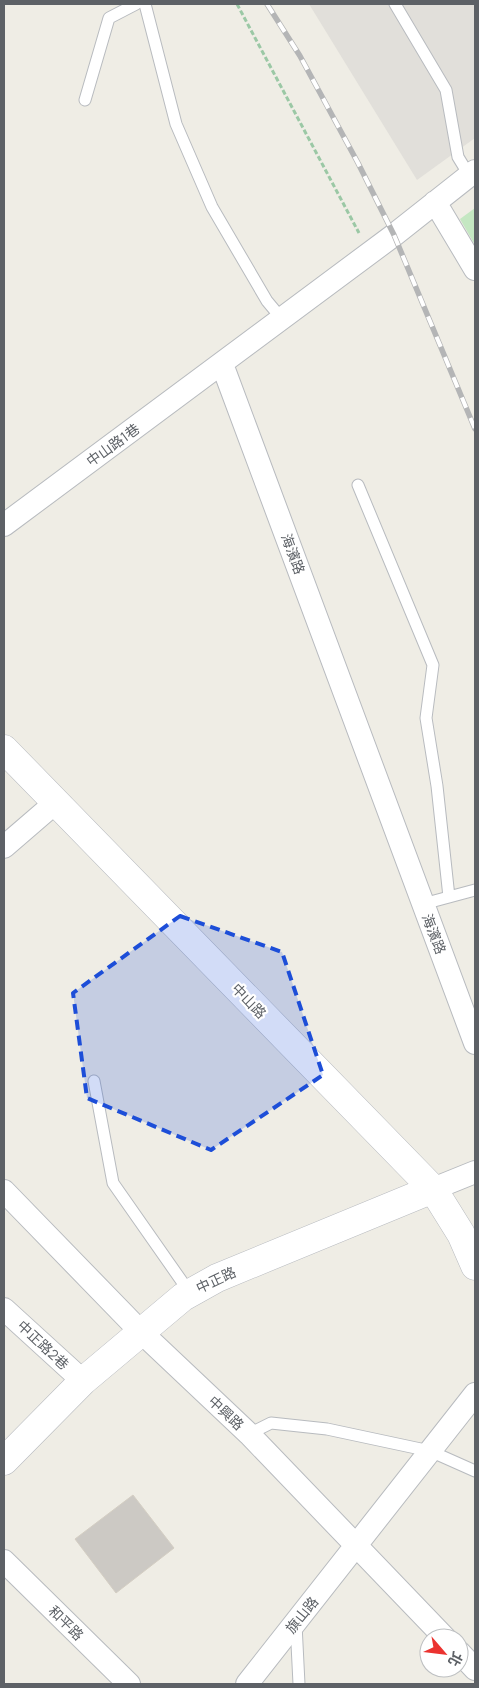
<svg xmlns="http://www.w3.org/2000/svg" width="479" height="1688" font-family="Manrope,'Noto Sans TC',sans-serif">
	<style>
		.industrial { fill: #e1dfda }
		.green { fill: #c4e7c2 }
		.building { fill: #ccc9c4; stroke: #d4cec3 }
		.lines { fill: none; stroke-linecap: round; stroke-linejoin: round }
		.lane-casing { stroke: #b8bbbf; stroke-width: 13 }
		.street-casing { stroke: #b8bbbf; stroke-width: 24 }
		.secondary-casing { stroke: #b7babf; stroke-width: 29 }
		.path { stroke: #9bc8a5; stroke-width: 3; stroke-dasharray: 5 2.5; stroke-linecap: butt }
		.lane { stroke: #fff; stroke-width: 11 }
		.street { stroke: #fff; stroke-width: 22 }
		.secondary { stroke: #fff; stroke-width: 28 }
		.rail-casing { stroke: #b4b5b6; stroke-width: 5.5 }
		.rail { stroke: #fff; stroke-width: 4; stroke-dasharray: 11; stroke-linecap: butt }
		.marked { fill: #1d4ed8; fill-opacity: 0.2; stroke: #1d4ed8; stroke-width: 4; stroke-dasharray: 10 6; stroke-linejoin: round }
		.labels { text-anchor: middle; stroke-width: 4.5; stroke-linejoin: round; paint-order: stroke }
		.street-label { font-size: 14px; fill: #5d6166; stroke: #fff }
	</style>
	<rect width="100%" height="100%" fill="#efede5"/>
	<path class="industrial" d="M309,4H475V138L417,180Z"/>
	<path class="green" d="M475,208V245L460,219Z"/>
	<path class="building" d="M133,1495L174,1548L116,1593L75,1539Z"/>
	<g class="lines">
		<g class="lane-casing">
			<path id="lane" d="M145,4L176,124L212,207L267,301L282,319
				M395,4L446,90L458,157L469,175
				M85,100L109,18L136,4
				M358,485L433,665L426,718L437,786L449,897
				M423,904L475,890
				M94,1081L113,1183L190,1293
				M249,1434L271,1423L327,1429L430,1451L475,1471
				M296,1624L299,1684"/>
		</g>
		<g class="street-casing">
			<path id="street" d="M435,202L475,269
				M222,364L475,1043
				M4,525L394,235L475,171
				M4,847L55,803
				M433,1189L475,1172
				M4,1191L140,1331L249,1434L445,1638
				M4,1309L83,1381
				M4,1561L129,1684
				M459,1652L475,1669
				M247,1684L475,1394"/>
		</g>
		<g class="secondary-casing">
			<path id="secondary" d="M4,749L433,1189L461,1234L475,1266
				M4,1461L83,1381L183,1297L217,1278L433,1189"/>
		</g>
		<path class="path" d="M237,4L359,233"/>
		<use href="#lane" class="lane"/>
		<use href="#street" class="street"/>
		<use href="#secondary" class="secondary"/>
		<g class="rail-casing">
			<path id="rail" d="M267,4L300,56L358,163L394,235L475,429"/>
		</g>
		<use href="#rail" class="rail"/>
	</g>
	<path class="marked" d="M180,916L282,952L323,1075L211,1150L87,1098L73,993Z"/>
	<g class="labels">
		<g class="street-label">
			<text transform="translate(113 445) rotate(-36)" y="5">中山路1巷</text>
			<text transform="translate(293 554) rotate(70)" y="5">海濱路</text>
			<text transform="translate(434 934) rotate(69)" y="5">海濱路</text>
			<text transform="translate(249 1001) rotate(46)" y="5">中山路</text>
			<text transform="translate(216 1280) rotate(-25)" y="5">中正路</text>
			<text transform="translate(43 1345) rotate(43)" y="5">中正路2巷</text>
			<text transform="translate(226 1413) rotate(43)" y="5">中興路</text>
			<text transform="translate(302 1615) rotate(-51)" y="5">旗山路</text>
			<text transform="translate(66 1623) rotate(45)" y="5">和平路</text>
		</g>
	</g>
	<rect width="479" height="1688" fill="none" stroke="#5d6166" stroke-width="10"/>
	<g transform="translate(444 1653) rotate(118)"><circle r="24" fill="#ffffff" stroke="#bec0c2"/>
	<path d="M0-4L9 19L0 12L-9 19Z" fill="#eb3330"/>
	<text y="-8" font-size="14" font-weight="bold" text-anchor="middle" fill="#5d6166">北</text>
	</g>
</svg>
